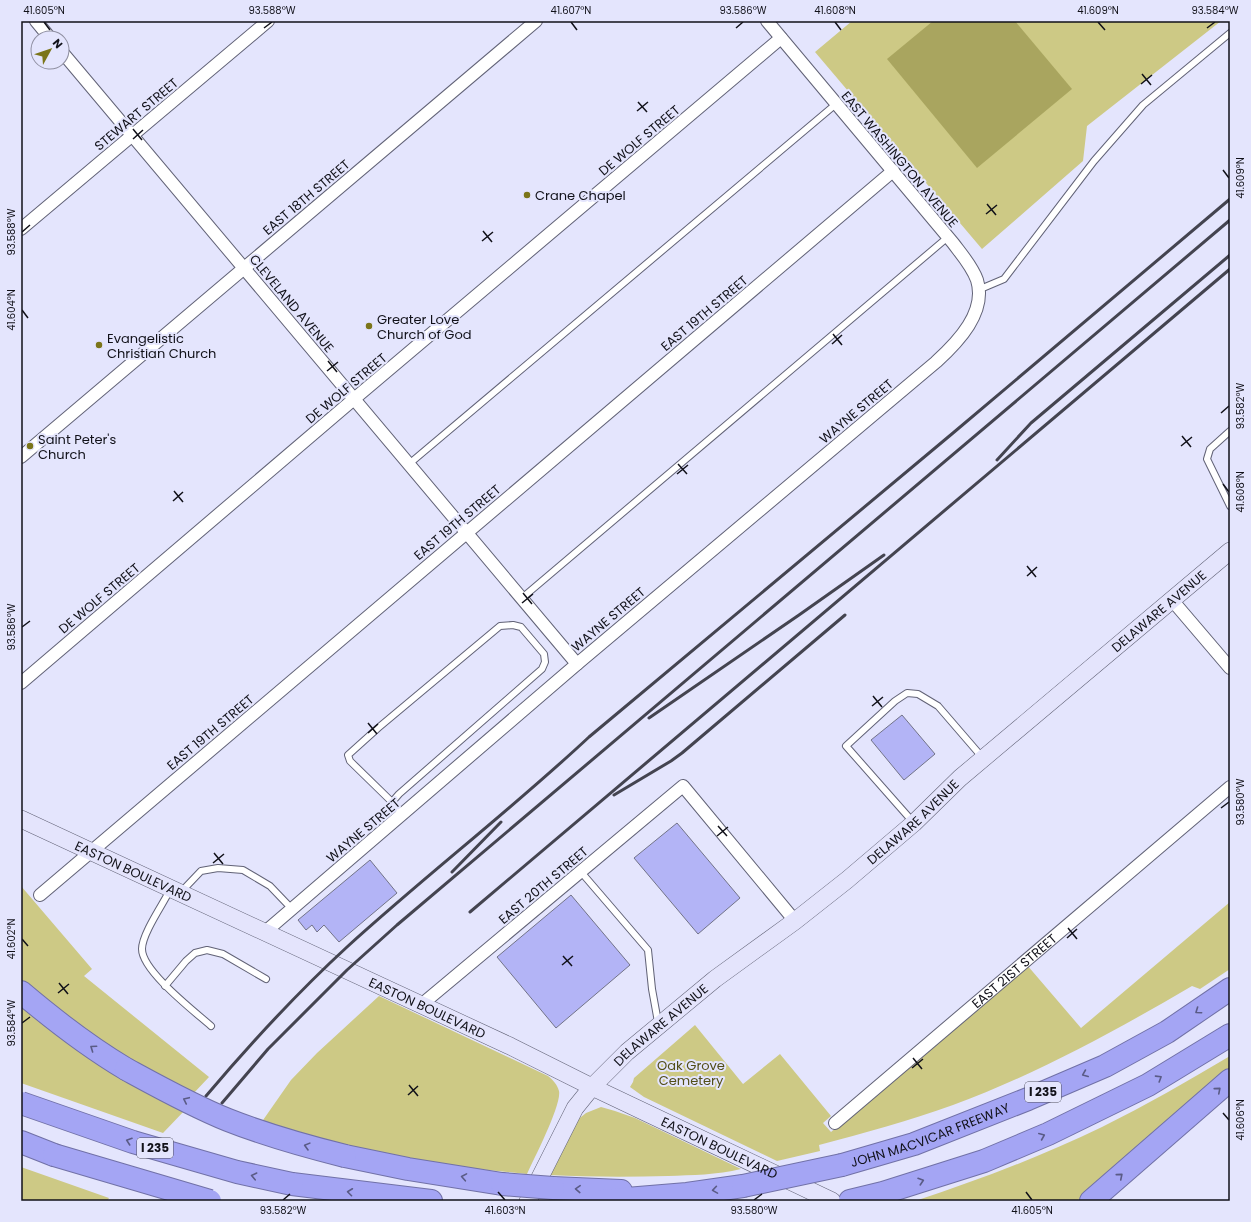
<svg xmlns="http://www.w3.org/2000/svg" width="1251" height="1222" font-family="Poppins,sans-serif">
	<style>
		.green { fill: #cdc985 }
		.water { fill: #a9a55f }
		.building { fill: #b3b4f6; stroke: #727388 }
		.lines { fill: none; stroke-linecap: round; stroke-linejoin: round }
		.service-casing { stroke: #616276; stroke-width: 8 }
		.minor-casing { stroke: #616276; stroke-width: 14 }
		.secondary-casing { stroke: #616276; stroke-width: 18 }
		.motorway-casing { stroke: #7171a7; stroke-width: 24 }
		.service { stroke: #fff; stroke-width: 6 }
		.minor { stroke: #fff; stroke-width: 12 }
		.secondary { stroke: #e4e4fc; stroke-width: 17 }
		.motorway { stroke: #a4a5f4; stroke-width: 22 }
		.rail { stroke: #444450; stroke-width: 3 }
		.motorway-bridge-casing { stroke: #7171a7; stroke-width: 24; stroke-linecap: butt }
		.motorway-bridge { stroke: #a4a5f4; stroke-width: 22 }
		.oneway { stroke: #5a5b86 }
		.ticks { fill: none; stroke: #111119; stroke-width: 1.5 }
		.poi-dot { fill: #7b7519; stroke: #e4e5fd; stroke-width: 1.5 }
		.labels { text-anchor: middle; stroke-width: 4; stroke-linejoin: round; paint-order: stroke }
		.shield { fill: #e4e5fd; stroke: #50515d; stroke-width: 1 }
		.shield-label { font-size: 12px; font-weight: bold; fill: #111119 }
		.street-label { font-size: 13px; fill: #111119; stroke: #e4e5fd }
		.poi-label { font-size: 13px; fill: #111119; stroke: #e4e5fd; text-anchor: start }
		.park-label { font-size: 13px; fill: #524e18; stroke: #e4e5fd }
		.neatline { fill: none; stroke: #111119; stroke-width: 1.5 }
		.ticks-label { font-size: 10px; text-anchor: middle; fill: #111119 }
	</style>
	<rect width="100%" height="100%" fill="#e4e5fd"/>
	<path class="green" d="M852,21H1221L1087,126L1083,161L982,249L815,52Z
		M21,886L92,969L84,976L209,1077L192,1095L130,1062L45,1001L21,981Z
		M1230,902V969L1200,989L1192,986C1115,1031 1037,1074 953,1105C909,1121 864,1133 819,1145L820,1151L777,1161L644,1097L630,1087L633,1082L634,1078L695,1025L743,1084L780,1054L831,1116L823,1123L831,1132L1027,965L1081,1028Z
		M379,996L548,1076C553,1080 557,1084 559,1091C562,1104 534,1159 527,1174L437,1165L391,1158L261,1123L291,1080L317,1053Z
		M21,1001L186,1109L163,1133L21,1083Z
		M1230,1056V1067L1077,1201H915C979,1180 1042,1156 1102,1127C1146,1105 1188,1081 1230,1056Z
		M601,1107L615,1111L635,1118L741,1169C717,1175 692,1175 668,1176C628,1177 588,1177 549,1175L576,1121L586,1113Z
		M21,1167L109,1198L107,1201H21Z"/>
	<path class="water" d="M933,21H1015L1072,89L977,168L887,59Z"/>
	<path class="building" d="M902,715L935,754L904,780L871,740Z
		M677,823L740,898L698,934L634,858Z
		M370,860L397,893L339,942L324,925L317,932L312,925L306,930L298,920Z
		M571,895L630,965L556,1028L497,957Z"/>
	<g class="lines">
		<g class="service-casing">
			<path id="service" d="M978,290L1004,279L1094,161L1143,105L1230,33
				M1230,431L1210,449L1207,459L1230,506
				M409,464L836,104
				M522,598L948,237
				M392,802L350,761L348,755L378,728L500,626L513,625L521,627L544,654L545,662L542,669L399,794L392,802L403,815
				M913,822L846,746L895,701L907,693L918,694L938,706L982,757
				M581,872L648,950L652,989L658,1022
				M170,890C163,904 142,934 142,949C142,971 194,1011 211,1026
				M181,892L201,871L218,868L243,870L270,886L292,909
				M165,986L186,961L195,953L207,950L223,954L266,979"/>
		</g>
		<g class="minor-casing">
			<g id="minor">
				<path d="M36,21L50,38"/>
				<path d="M62,52L577,664"/>
				<path d="M21,229L268,21"/>
				<path d="M21,457L536,21"/>
				<path d="M1172,600L1230,668"/>
				<path d="M21,683L354,399L781,38"/>
				<path d="M40,895L893,171"/>
				<path d="M265,932L577,664L936,362C958,342 987,312 977,280C972,266 962,255 953,243L767,21"/>
				<path d="M421,1005L683,786L795,921"/>
				<path id="s1" d="M835,1123L1230,787"/>
			</g>
		</g>
		<g class="secondary-casing">
			<g id="secondary">
				<path id="s2" d="M21,819L510,1046L592,1087L832,1201"/>
				<path id="s3" d="M528,1201L575,1108L592,1087L627,1052L715,979L795,921L847,880L914,823L960,778L1230,551"/>
			</g>
		</g>
		<g class="motorway-casing">
			<g id="motorway">
				<path d="M21,992C54,1020 89,1047 126,1069"/>
				<path d="M21,1142L54,1155"/>
				<path d="M345,1156L408,1169L502,1184"/>
				<path id="s4" d="M842,1165L914,1144L1028,1099L1105,1066L1167,1032L1230,989"/>
				<path d="M292,1184L431,1201"/>
				<path d="M553,1188L621,1191"/>
				<path d="M602,1201L687,1194L743,1186"/>
				<path d="M850,1201L883,1193L984,1161L1048,1134L1148,1085L1230,1035"/>
				<path d="M1091,1201L1230,1080"/>
			</g>
		</g>
		<use href="#service" class="service"/>
		<use href="#minor" class="minor"/>
		<use href="#secondary" class="secondary"/>
		<use href="#motorway" class="motorway"/>
		<path class="rail" d="M997,460L1031,423L1230,255
			M649,718L799,615L884,555
			M614,795L671,761L682,753L845,615
			M452,872L501,822
			M470,912L1230,269
			M206,1096C250,1044 297,993 347,947C426,875 511,810 589,737L953,433L1230,199
			M222,1103L268,1049L347,970L397,925L1230,220"/>
		<g class="motorway-bridge-casing">
			<path id="motorway-bridge" d="M126,1069C159,1087 193,1106 228,1120C266,1135 305,1146 345,1156
				M21,1103L133,1142L237,1172L292,1184
				M54,1155L210,1201
				M502,1184L553,1188
				M743,1186L842,1165"/>
		</g>
		<use href="#motorway-bridge" class="motorway-bridge"/>
	</g>
	<defs><path id="oneway-chevron" d="M-2-3.5L2.5 0L-2 3.5" fill="none" stroke-width="1.6" stroke-linecap="round" stroke-linejoin="round"/></defs>
	<g class="oneway">
		<use href="#oneway-chevron" transform="translate(1198 1011) rotate(145)"/>
		<use href="#oneway-chevron" transform="translate(93 1048) rotate(-145)"/>
		<use href="#oneway-chevron" transform="translate(1085 1074) rotate(157)"/>
		<use href="#oneway-chevron" transform="translate(1159 1078) rotate(-32)"/>
		<use href="#oneway-chevron" transform="translate(1218 1090) rotate(-41)"/>
		<use href="#oneway-chevron" transform="translate(186 1100) rotate(-155)"/>
		<use href="#oneway-chevron" transform="translate(1042 1136) rotate(-23)"/>
		<use href="#oneway-chevron" transform="translate(129 1141) rotate(-161)"/>
		<use href="#oneway-chevron" transform="translate(307 1146) rotate(-165)"/>
		<use href="#oneway-chevron" transform="translate(254 1176) rotate(-167)"/>
		<use href="#oneway-chevron" transform="translate(1120 1176) rotate(-40)"/>
		<use href="#oneway-chevron" transform="translate(464 1177) rotate(-170)"/>
		<use href="#oneway-chevron" transform="translate(921 1181) rotate(-18)"/>
		<use href="#oneway-chevron" transform="translate(578 1189) rotate(-177)"/>
		<use href="#oneway-chevron" transform="translate(715 1190) rotate(171)"/>
		<use href="#oneway-chevron" transform="translate(350 1192) rotate(-173)"/>
	</g>
	<path class="ticks" d="M44,22L50,30M571,22L577,30M835,22L841,30M1098,22L1105,30M264,28L272,22M736,28L743,22M1207,28L1215,22M1142,74L1151,85M1141,84L1152,75M638,102L647,112M637,111L648,102M133,129L142,140M133,139L143,130M1223,170L1229,178M987,204L996,215M986,214L997,205M483,231L492,242M22,232L30,225M482,241L493,232M22,310L28,318M833,334L842,345M832,344L842,335M328,361L337,372M327,371L338,362M1221,413L1229,406M1182,436L1191,447M1181,446L1192,437M678,464L687,474M677,474L688,465M1223,484L1229,492M174,491L183,502M173,501L183,492M1027,566L1036,577M1027,576L1037,567M523,593L532,604M522,603L533,594M22,627L30,621M873,696L882,707M872,706L883,697M368,723L377,734M368,733L378,724M1221,808L1229,802M718,826L727,836M717,836L728,827M214,853L223,864M213,863L224,854M1068,928L1077,939M1067,938L1077,929M22,939L28,946M563,956L572,966M562,965L573,956M59,983L68,994M58,993L69,984M22,1023L30,1017M913,1058L922,1069M912,1068L923,1059M409,1085L418,1096M408,1095L418,1086M1223,1113L1229,1120M498,1192L505,1200M1026,1192L1032,1200M283,1200L290,1194M754,1200L762,1194"/>
	<g class="poi-dot">
		<circle cx="527" cy="195" r="4"/>
		<circle cx="369" cy="326" r="4"/>
		<circle cx="99" cy="345" r="4"/>
		<circle cx="30" cy="446" r="4"/>
	</g>
	<g class="labels">
		<g class="shield">
			<rect x="1025" y="1082" width="36" height="20" rx="3"/>
			<rect x="137" y="1138" width="36" height="20" rx="3"/>
		</g>
		<g class="shield-label">
			<text x="1043" y="1096">I 235</text>
			<text x="155" y="1152">I 235</text>
		</g>
		<g class="street-label">
			<text transform="translate(136 114) rotate(-40)" y="5">STEWART STREET</text>
			<text transform="translate(639 140) rotate(-40)" y="5">DE WOLF STREET</text>
			<text transform="translate(900 159) rotate(50)" y="5">EAST WASHINGTON AVENUE</text>
			<text transform="translate(306 197) rotate(-40)" y="5">EAST 18TH STREET</text>
			<text transform="translate(292 303) rotate(50)" y="5">CLEVELAND AVENUE</text>
			<text transform="translate(704 313) rotate(-40)" y="5">EAST 19TH STREET</text>
			<text transform="translate(346 388) rotate(-40)" y="5">DE WOLF STREET</text>
			<text transform="translate(856 411) rotate(-40)" y="5">WAYNE STREET</text>
			<text transform="translate(457 522) rotate(-40)" y="5">EAST 19TH STREET</text>
			<text transform="translate(99 598) rotate(-40)" y="5">DE WOLF STREET</text>
			<text dy="5" stroke="none"><textPath href="#s3" startOffset="872">DELAWARE AVENUE</textPath></text>
			<text transform="translate(608 619) rotate(-40)" y="5">WAYNE STREET</text>
			<text transform="translate(210 732) rotate(-40)" y="5">EAST 19TH STREET</text>
			<text dy="5" stroke="none"><textPath href="#s3" startOffset="548">DELAWARE AVENUE</textPath></text>
			<text transform="translate(363 830) rotate(-40)" y="5">WAYNE STREET</text>
			<text dy="5" stroke="none"><textPath href="#s2" startOffset="124">EASTON BOULEVARD</textPath></text>
			<text transform="translate(543 885) rotate(-40)" y="5">EAST 20TH STREET</text>
			<text dy="5" stroke="none"><textPath href="#s1" startOffset="235">EAST 21ST STREET</textPath></text>
			<text dy="5" stroke="none"><textPath href="#s2" startOffset="448">EASTON BOULEVARD</textPath></text>
			<text dy="5" stroke="none"><textPath href="#s3" startOffset="224">DELAWARE AVENUE</textPath></text>
			<text dy="5" stroke="none"><textPath href="#s4" startOffset="93">JOHN MACVICAR FREEWAY</textPath></text>
			<text dy="5" stroke="none"><textPath href="#s2" startOffset="772">EASTON BOULEVARD</textPath></text>
		</g>
		<g class="poi-label">
			<text x="535" y="200">Crane Chapel</text>
			<text x="377" y="324">Greater Love<tspan x="377" dy="15">Church of God</tspan></text>
			<text x="107" y="343">Evangelistic<tspan x="107" dy="15">Christian Church</tspan></text>
			<text x="38" y="444">Saint Peter's<tspan x="38" dy="15">Church</tspan></text>
		</g>
		<g class="park-label">
			<text x="691" y="1070">Oak Grove<tspan x="691" dy="15">Cemetery</tspan></text>
		</g>
	</g>
	<rect width="1251" height="1222" fill="none" stroke="#e4e5fd" stroke-width="44"/>
	<g transform="translate(50 50) rotate(50)"><circle r="19" fill="#e4e5fd" stroke="#9090a2"/>
	<path d="M0-3L7 15L0 10L-7 15Z" fill="#7b7519"/>
	<text y="-6" font-size="11" font-weight="bold" text-anchor="middle" fill="#111119">N</text>
	</g>
	<rect x="22" y="22" width="1207" height="1178" class="neatline"/>
	<g class="ticks-label">
		<text x="44" y="14">41.605°N</text>
		<text x="272" y="14">93.588°W</text>
		<text x="571" y="14">41.607°N</text>
		<text x="743" y="14">93.586°W</text>
		<text x="835" y="14">41.608°N</text>
		<text x="1098" y="14">41.609°N</text>
		<text x="1215" y="14">93.584°W</text>
		<text transform="translate(1240 178) rotate(-90)" y="4">41.609°N</text>
		<text transform="translate(11 232) rotate(-90)" y="4">93.588°W</text>
		<text transform="translate(11 310) rotate(-90)" y="4">41.604°N</text>
		<text transform="translate(1240 406) rotate(-90)" y="4">93.582°W</text>
		<text transform="translate(1240 492) rotate(-90)" y="4">41.608°N</text>
		<text transform="translate(11 627) rotate(-90)" y="4">93.586°W</text>
		<text transform="translate(1240 802) rotate(-90)" y="4">93.580°W</text>
		<text transform="translate(11 939) rotate(-90)" y="4">41.602°N</text>
		<text transform="translate(11 1023) rotate(-90)" y="4">93.584°W</text>
		<text transform="translate(1240 1120) rotate(-90)" y="4">41.606°N</text>
		<text x="283" y="1214">93.582°W</text>
		<text x="505" y="1214">41.603°N</text>
		<text x="754" y="1214">93.580°W</text>
		<text x="1032" y="1214">41.605°N</text>
	</g>
</svg>
